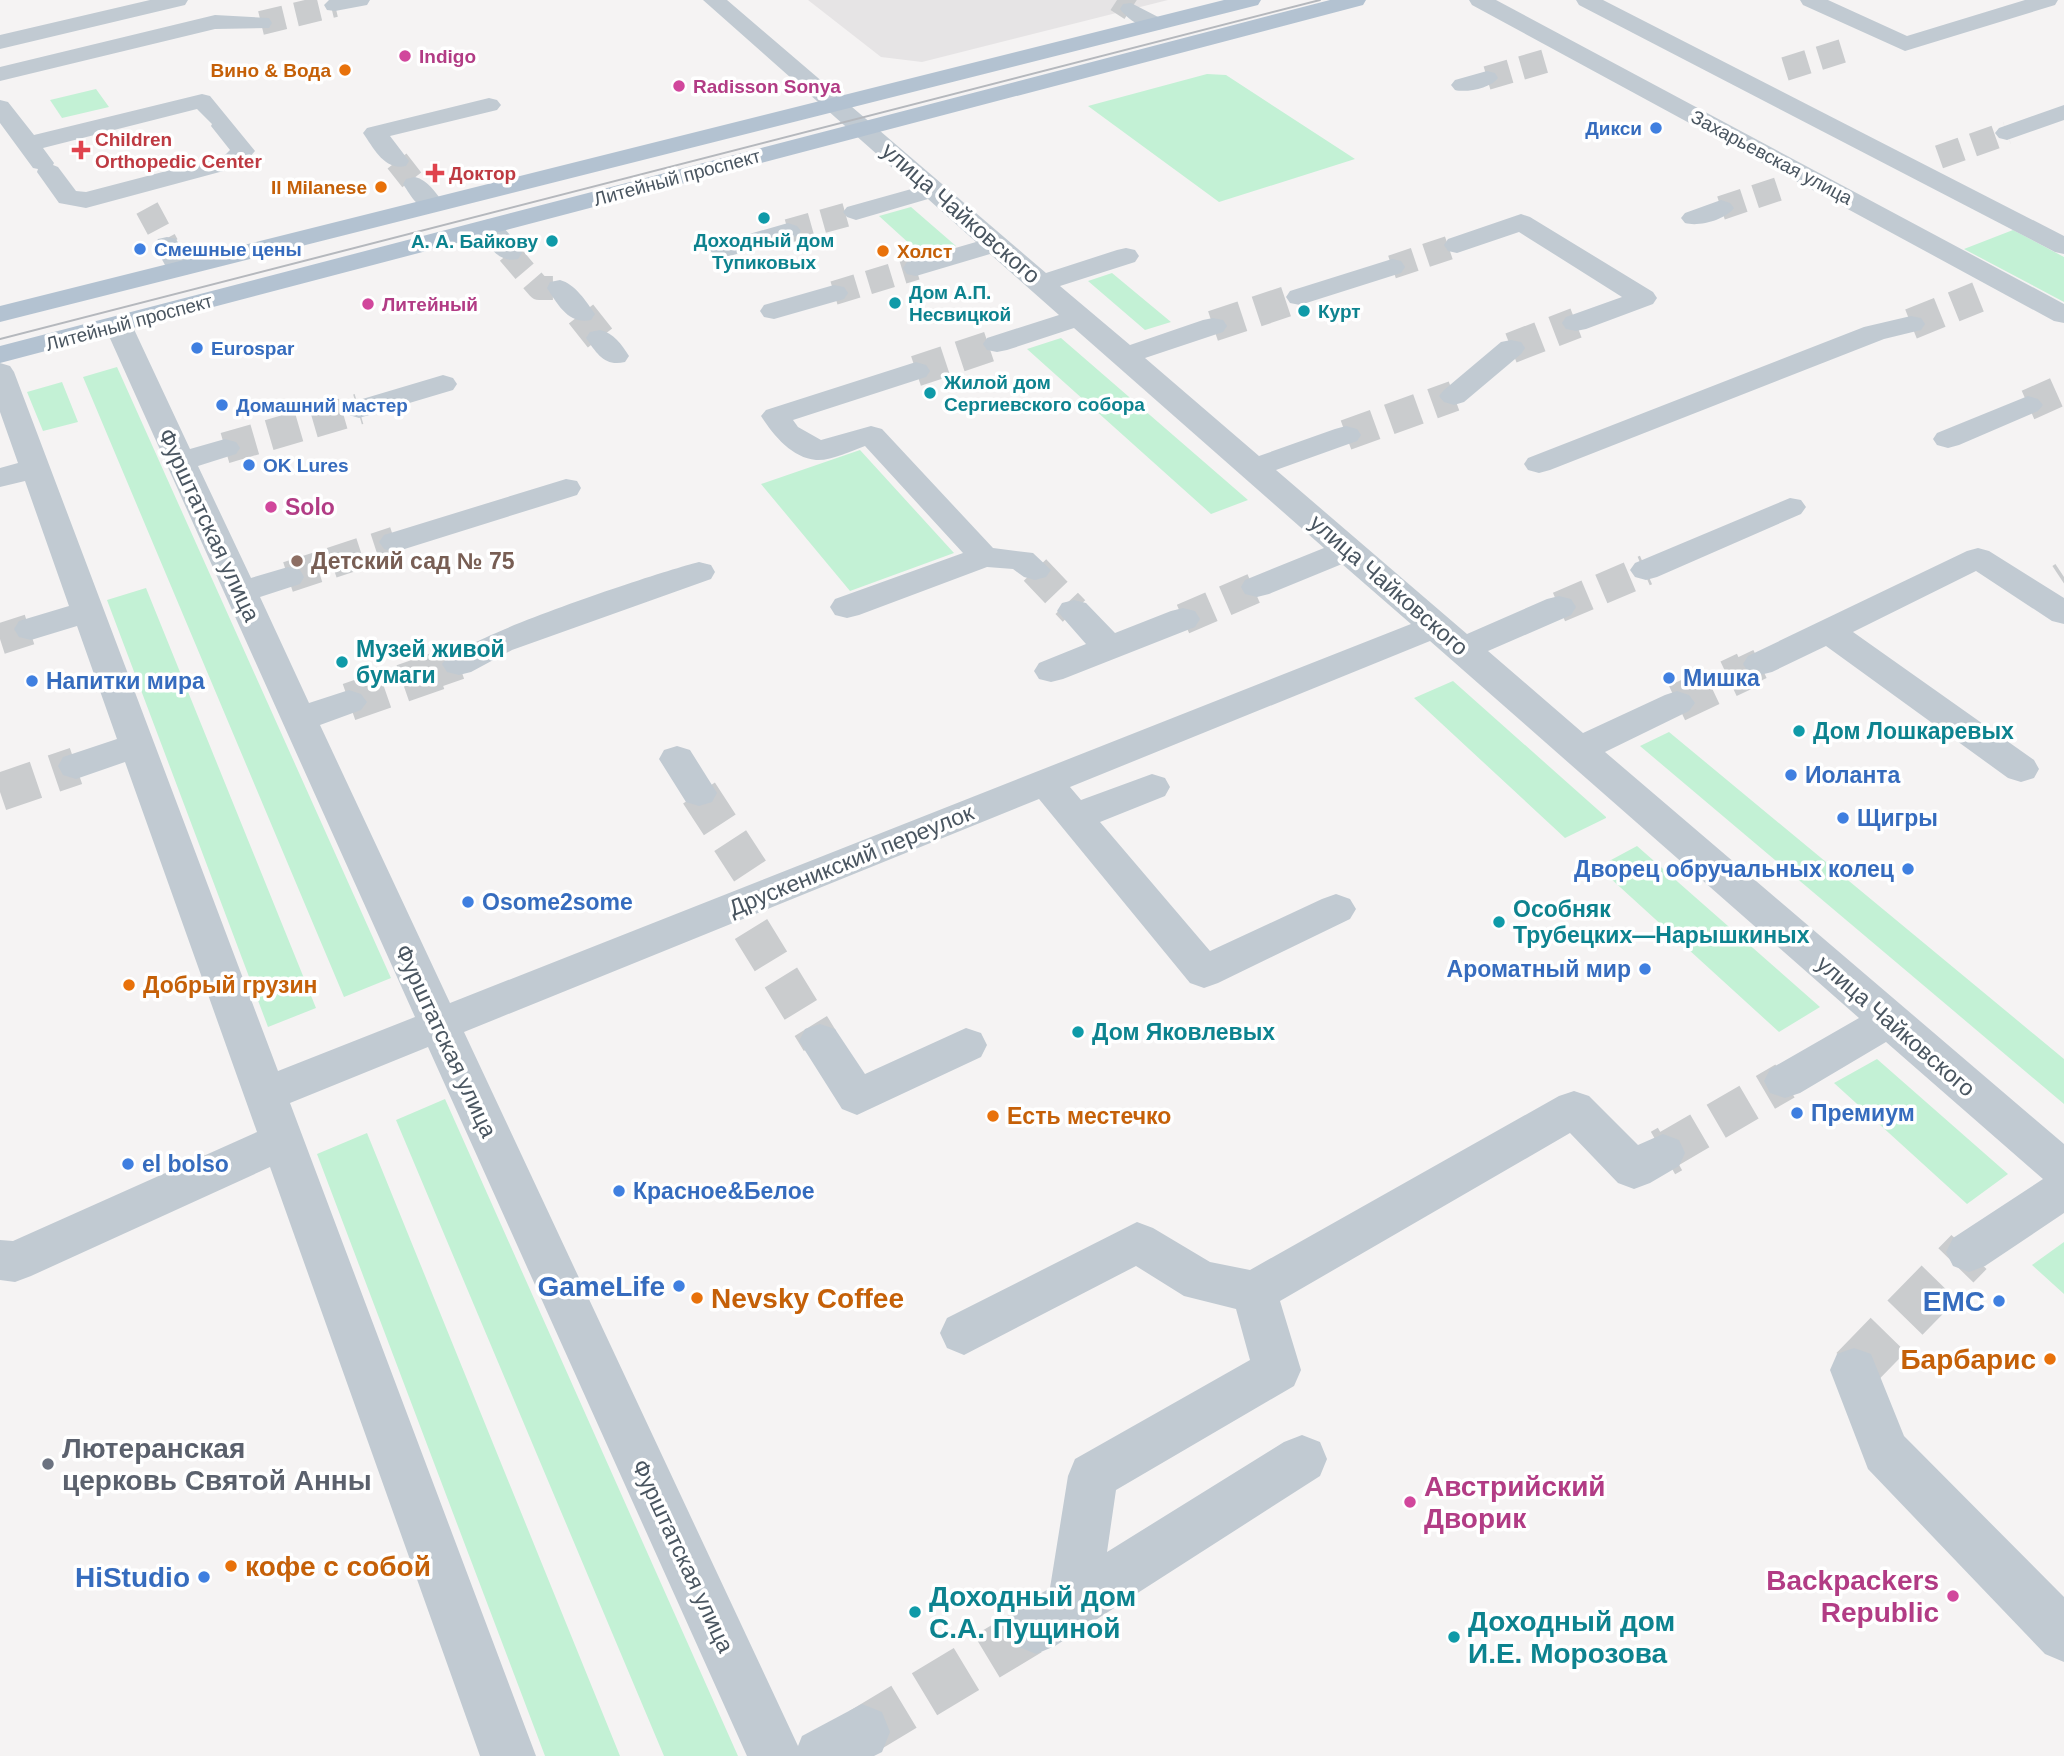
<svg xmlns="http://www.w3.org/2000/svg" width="2064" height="1756" font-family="Helvetica,sans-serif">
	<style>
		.education { fill: #e6e4e5 }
		.green { fill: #c3f1d5 }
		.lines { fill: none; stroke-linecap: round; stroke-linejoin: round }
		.minor-tunnel-far3 { stroke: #caccce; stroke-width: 24; stroke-dasharray: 24 12; stroke-linecap: butt }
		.minor-tunnel-far2 { stroke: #caccce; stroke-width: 31; stroke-dasharray: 31 15; stroke-linecap: butt }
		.minor-tunnel-far1 { stroke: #caccce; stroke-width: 38; stroke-dasharray: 38 19; stroke-linecap: butt }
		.minor-tunnel { stroke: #caccce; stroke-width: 49; stroke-dasharray: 49 24; stroke-linecap: butt }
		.minor { fill: #c1cad2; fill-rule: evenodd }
		.major { fill: #b3c2d1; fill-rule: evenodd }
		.tram { stroke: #b5b8bd; stroke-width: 2 }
		.hotel-dot { fill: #d1479c; stroke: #fff; stroke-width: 2.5 }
		.food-dot { fill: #e8710a; stroke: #fff; stroke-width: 2.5 }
		.shop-dot { fill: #3f7fe0; stroke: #fff; stroke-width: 2.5 }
		.health-dot { fill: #e0444e; stroke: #fff; stroke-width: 2.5 }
		.culture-dot { fill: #0f9aa8; stroke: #fff; stroke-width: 2.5 }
		.education-dot { fill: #8d6e63; stroke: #fff; stroke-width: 2.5 }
		.worship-dot { fill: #6b7280; stroke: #fff; stroke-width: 2.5 }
		.labels { text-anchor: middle; stroke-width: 7; stroke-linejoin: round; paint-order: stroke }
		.far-hotel-label { font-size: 19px; font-weight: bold; fill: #b23c85; stroke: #fff; text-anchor: start }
		.far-food-label { font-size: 19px; font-weight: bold; fill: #c56008; stroke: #fff; text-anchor: end }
		.far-shop-label { font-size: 19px; font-weight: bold; fill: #366cbe; stroke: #fff; text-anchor: start }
		.far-health-label { font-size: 19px; font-weight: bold; fill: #be3a42; stroke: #fff; text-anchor: start }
		.far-street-label { font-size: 19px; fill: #4a5661; stroke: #fff }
		.far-culture-label { font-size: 19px; font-weight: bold; fill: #0d838f; stroke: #fff; text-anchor: start }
		.street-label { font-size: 23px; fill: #4a5661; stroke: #fff }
		.hotel-label { font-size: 23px; font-weight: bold; fill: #b23c85; stroke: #fff; text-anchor: start }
		.education-label { font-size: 23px; font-weight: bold; fill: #785e54; stroke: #fff; text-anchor: start }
		.culture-label { font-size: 23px; font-weight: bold; fill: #0d838f; stroke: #fff; text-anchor: start }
		.shop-label { font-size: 23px; font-weight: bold; fill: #366cbe; stroke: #fff; text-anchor: start }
		.food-label { font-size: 23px; font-weight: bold; fill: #c56008; stroke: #fff; text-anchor: start }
		.near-shop-label { font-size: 28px; font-weight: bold; fill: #366cbe; stroke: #fff; text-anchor: end }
		.near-food-label { font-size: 28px; font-weight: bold; fill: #c56008; stroke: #fff; text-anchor: start }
		.near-worship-label { font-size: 28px; font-weight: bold; fill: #5b616d; stroke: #fff; text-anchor: start }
		.near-hotel-label { font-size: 28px; font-weight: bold; fill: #b23c85; stroke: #fff; text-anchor: start }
		.near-culture-label { font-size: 28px; font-weight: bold; fill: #0d838f; stroke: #fff; text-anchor: start }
	</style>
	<rect width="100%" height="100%" fill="#f5f3f3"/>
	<path class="education" d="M808,0H1168L922,62L881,57Z"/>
	<path class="green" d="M1207,74L1226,75L1355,159L1219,202L1088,106Z
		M96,89L109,107L62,118L50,100Z
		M911,207L956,246L923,256L879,216Z
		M2013,230L2064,257V302L1964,249Z
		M1112,273L1171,322L1145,330L1088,281Z
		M1061,338L1248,500L1211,514L1027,349Z
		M117,367L391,978L344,997L83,377Z
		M62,382L78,422L43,431L27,392Z
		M860,450L954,553L850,591L761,484Z
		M146,588L316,1008L268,1027L107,600Z
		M1453,681L1606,817V818L1565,838L1414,698Z
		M1669,732L2064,1059V1104L1640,746Z
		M1637,846L1820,1007L1779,1032L1598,867Z
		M1877,1059L2008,1174L1967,1204L1834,1083Z
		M445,1099L738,1756H664L396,1120Z
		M367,1133L620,1756H545L317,1154Z
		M2064,1242V1294L2032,1265Z"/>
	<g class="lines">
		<path class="minor-tunnel-far3" d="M1117,0L1131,9
			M261,23L335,5
			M1785,69L1852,48
			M1487,78L1549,60
			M1939,157L2007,133
			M397,161L415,184
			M147,208L167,245
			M1721,208L1781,188
			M788,231L856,212
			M509,253L539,288H560
			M1392,267L1457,245
			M834,293L916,268"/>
		<path class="minor-tunnel-far2" d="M581,314L600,338
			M1911,324L1978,297
			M1213,326L1300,297
			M1511,348L1576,323
			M916,371L997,344
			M2028,405L2064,389
			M1346,435L1454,396
			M225,448L359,409
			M1035,570L1074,611
			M288,577L395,542
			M2061,579L2064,577
			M1559,607L1646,570
			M1183,619L1257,587
			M0,639L31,629
			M433,673L459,664
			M1741,673L1760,664"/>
		<path class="minor-tunnel-far1" d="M349,702L438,671
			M1677,703L1745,671
			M0,792L76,766
			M699,793L750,871
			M751,929L820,1041
			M1667,1150L1785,1081"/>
		<path class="minor-tunnel" d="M1663,1153L1670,1149
			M1854,1370L1969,1252
			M862,1732L1036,1627"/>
		<path class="minor" d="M150,0H188L185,5L0,49V35Z
			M329,0H370L367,5L335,11L327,10L324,5Z
			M703,0H727L1046,273L1117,250L1126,248L1135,250L1139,256L1135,262L1060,286L1130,345L1203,320L1213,318L1223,320L1227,326L1223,332L1145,358L1259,456L1335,429L1346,426L1357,429L1361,435L1357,441L1276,470L1467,634L1547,599L1559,596L1571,599L1576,607L1571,615L1488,651L1583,733L1665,695L1677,691L1689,695L1695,703L1689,711L1605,752L2064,1144V1213L1985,1266L1969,1272L1953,1266L1946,1252L1953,1238L2043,1179L1886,1042L1800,1093L1785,1098L1770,1093L1764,1081L1770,1069L1859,1018L1430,641L1070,787L1081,800L1152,774L1165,778L1170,787L1165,796L1100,822L1210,951L1322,899L1336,894L1350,899L1356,909L1350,919L1218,983L1204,988L1190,983L1039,799L464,1032L798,1746L802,1736L862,1704L882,1712L890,1732L882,1752L874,1756H747L428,1047L290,1103L536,1756H480L270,1167L31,1276L15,1282L0,1280V1240L13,1241L257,1132L125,762L76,779L63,775L58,766L63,757L117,739L77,626L31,640L19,637L14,629L19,621L69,606L25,481L0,487V468L18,463L0,412V363L10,366L14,372L278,1071L415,1017L104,325L108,319L118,317L128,319L132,325L190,449L225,439L236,442L240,448L236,454L198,466L251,578L288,567L300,570L304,577L300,584L260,597L309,703L349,690L361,694L367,702L361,710L320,725L450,1003L1411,624L1342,564L1269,594L1257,597L1245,594L1241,587L1245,580L1324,548L1074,328L1007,350L997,352L987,350L983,344L987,338L1059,315L990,254L916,276L907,274L903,268L907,262L976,242L928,199L856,220L847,217L843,212L847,207L915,188Z
			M1469,0H1496L2064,304V323L2054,321L1472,5Z
			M1576,0H1603L2064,236V254L2055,252L1579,5Z
			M1800,0H1828L1907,36L2025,0H2058L2055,5L1905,51L1803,5Z
			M1131,3L1162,19L1165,24L1162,29C1147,32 1129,21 1120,9L1123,4Z
			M215,15L269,18L272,23L269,28L215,29L0,81V67Z
			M1487,71L1495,73L1498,78C1491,88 1467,93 1455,90L1451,85L1455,80Z
			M202,94L210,96L255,151L242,166L86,208L59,203L37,172L38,169L33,168L0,123V100L8,102L34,135ZM197,109L212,124L211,126L230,150L224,156L86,192L76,191L58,167L53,165L54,163L43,148Z
			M489,98L497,100L501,105L497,110L390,136L409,161L406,166C385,171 374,149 363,133L367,128Z
			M2064,105V120L2007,140L1999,138L1995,133L1999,128Z
			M415,177C428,180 436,193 444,204L440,209C420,214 413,199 403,184L406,179Z
			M1721,200L1730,203L1734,208C1725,220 1699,227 1685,223L1681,218L1685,213Z
			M1521,214L1530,217L1653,292L1657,298L1653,304L1586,329L1576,331L1566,329L1562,323L1566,317L1622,297L1519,232L1457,253L1448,251L1444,245L1448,239Z
			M489,219C504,223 514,240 522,253L518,259C497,264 487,243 476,227L480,222Z
			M788,223L797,226L801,231L797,236L723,258L714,256L710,250L714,244Z
			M167,237L176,239L192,268L188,274L179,276L170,274L154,245L158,239Z
			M1392,259L1401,261L1405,267L1401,273L1300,305L1290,303L1286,297L1290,291Z
			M560,280C575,284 586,301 595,314L591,320C569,325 558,305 547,288L550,282Z
			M834,285L844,287L848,293L844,299L774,319L764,317L760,311L764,305Z
			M1911,316L1921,318L1925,324L1921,330L1884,339L1550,470L1539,473L1528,470L1524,464L1528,458L1864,327Z
			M600,330C614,333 621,344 629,356L625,362C605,367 597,354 586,338L590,332Z
			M1511,340L1521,342L1525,348L1521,354L1464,402L1454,405L1444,402L1439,396L1444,390L1501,342Z
			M916,362L926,365L930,371L926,377L793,420L798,427L821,440L871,426L882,429L993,548L1033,553L1051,570L1046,577L1035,580L1024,577L1013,569L987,567L859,615L847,618L835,615L830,607L835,599L963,553L865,446C851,451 831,461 816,460C792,458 773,435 761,416L766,410Z
			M443,375L453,378L457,384L453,390L359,418L349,415L344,409L349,403Z
			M2028,396L2038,399L2043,405L2038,411L1959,445L1948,448L1937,445L1933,439L1937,433Z
			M566,479L577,481L581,488L577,495L395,552L384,549L379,542L384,535Z
			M1790,498L1801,500L1806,507L1801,514L1657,577L1646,580L1635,577L1630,570L1635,563Z
			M1978,548L1989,551L2064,598V624L2052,621L1976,571L1853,632L2034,760L2039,769L2034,778L2021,782L2008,778L1826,646L1772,672L1760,675L1748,672L1743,664L1748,656L1967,551Z
			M699,562L711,565L715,572L711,579L512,650L471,672L459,675L447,672L442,664C458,638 659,572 699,562Z
			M1074,600L1086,603L1115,633L1171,611L1183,608L1195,611L1200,619L1195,627L1063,679L1051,682L1039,679L1034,671L1039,663L1086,644L1057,611L1062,603Z
			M677,746L690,750L717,793L712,802L699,806L686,802L659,759L664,750Z
			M820,1024L835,1029L865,1074L966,1028L981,1033L987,1045L981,1057L857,1115L842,1109L799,1041L805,1029Z
			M1574,1091L1589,1096L1638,1145L1663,1134L1679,1140L1685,1153L1679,1166L1650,1183L1634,1189L1618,1183L1570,1133L1280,1301L1301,1370L1294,1386L1116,1490L1107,1552L1284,1442L1302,1435L1320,1442L1327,1459L1320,1476L1055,1646L1036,1654L1017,1646L1009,1627L1017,1608L1050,1588L1068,1476L1075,1459L1250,1360L1236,1309L1184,1296L1136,1266L964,1355L947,1348L940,1333L947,1318L1137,1222L1153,1228L1210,1262L1250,1270L1559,1096Z
			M1854,1348L1871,1354L1904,1436L2064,1597V1662L2045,1654L1868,1469L1830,1370L1837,1354Z"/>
		<path class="major" d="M1224,0H1261L1258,5L0,322V306Z
			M1330,0H1366L1363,5L0,363V346Z"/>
		<path class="tram" d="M0,339L1320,0"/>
	</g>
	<g class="hotel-dot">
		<circle cx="405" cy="56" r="7"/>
		<circle cx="679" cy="86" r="7"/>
		<circle cx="368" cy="304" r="7"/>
		<circle cx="271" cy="507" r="7"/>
		<circle cx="1410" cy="1502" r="7"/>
		<circle cx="1953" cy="1596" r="7"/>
	</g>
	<g class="food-dot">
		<circle cx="345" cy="70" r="7"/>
		<circle cx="381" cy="187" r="7"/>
		<circle cx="883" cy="251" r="7"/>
		<circle cx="129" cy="985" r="7"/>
		<circle cx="993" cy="1116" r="7"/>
		<circle cx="697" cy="1298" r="7"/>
		<circle cx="2050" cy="1359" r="7"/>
		<circle cx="231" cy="1566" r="7"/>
	</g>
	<g class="shop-dot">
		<circle cx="1656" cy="128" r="7"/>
		<circle cx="140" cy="249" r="7"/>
		<circle cx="197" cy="348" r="7"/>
		<circle cx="222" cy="405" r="7"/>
		<circle cx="249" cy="465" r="7"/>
		<circle cx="1669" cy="678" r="7"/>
		<circle cx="32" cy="681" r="7"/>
		<circle cx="1791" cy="775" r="7"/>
		<circle cx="1843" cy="818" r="7"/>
		<circle cx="1908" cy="869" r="7"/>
		<circle cx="468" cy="902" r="7"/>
		<circle cx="1645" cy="969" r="7"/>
		<circle cx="1797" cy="1113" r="7"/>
		<circle cx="128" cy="1164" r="7"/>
		<circle cx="619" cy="1191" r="7"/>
		<circle cx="679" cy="1286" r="7"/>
		<circle cx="1999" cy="1301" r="7"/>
		<circle cx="204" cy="1577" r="7"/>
	</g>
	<g class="health-dot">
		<path d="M77.5 139.5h7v7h7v7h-7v7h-7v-7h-7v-7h7z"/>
		<path d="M431.5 162.5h7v7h7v7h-7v7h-7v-7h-7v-7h7z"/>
	</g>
	<g class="culture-dot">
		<circle cx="764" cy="218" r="7"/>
		<circle cx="552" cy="241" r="7"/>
		<circle cx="895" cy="303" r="7"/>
		<circle cx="1304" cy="311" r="7"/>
		<circle cx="930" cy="393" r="7"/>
		<circle cx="342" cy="662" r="7"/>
		<circle cx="1799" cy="731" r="7"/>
		<circle cx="1499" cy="922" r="7"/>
		<circle cx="1078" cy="1032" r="7"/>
		<circle cx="915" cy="1612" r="7"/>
		<circle cx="1454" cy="1637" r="7"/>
	</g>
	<circle class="education-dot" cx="297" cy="561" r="7"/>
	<circle class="worship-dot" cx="48" cy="1464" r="7"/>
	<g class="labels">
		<g class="far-hotel-label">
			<text x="419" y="63">Indigo</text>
			<text x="693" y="93">Radisson Sonya</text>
			<text x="382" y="311">Литейный</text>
		</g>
		<g class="far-food-label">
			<text x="331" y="77">Вино &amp; Вода</text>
			<text x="367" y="194">Il Milanese</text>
			<text x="897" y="258" text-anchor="start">Холст</text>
		</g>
		<g class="far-shop-label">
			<text x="1642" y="135" text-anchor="end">Дикси</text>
			<text x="154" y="256">Смешные цены</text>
			<text x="211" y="355">Eurospar</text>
			<text x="236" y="412">Домашний мастер</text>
			<text x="263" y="472">OK Lures</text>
		</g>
		<g class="far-health-label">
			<text x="95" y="146">Children<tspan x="95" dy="22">Orthopedic Center</tspan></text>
			<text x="449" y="180">Доктор</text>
		</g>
		<g class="far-street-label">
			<text transform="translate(1772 157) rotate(28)" y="7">Захарьевская улица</text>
			<text transform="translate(677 177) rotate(-15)" y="7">Литейный проспект</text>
			<text transform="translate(129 322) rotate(-15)" y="7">Литейный проспект</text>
		</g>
		<g class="far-culture-label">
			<text x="764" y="247" text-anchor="middle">Доходный дом<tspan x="764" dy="22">Тупиковых</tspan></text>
			<text x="538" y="248" text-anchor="end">А. А. Байкову</text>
			<text x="909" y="299">Дом А.П.<tspan x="909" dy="22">Несвицкой</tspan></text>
			<text x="1318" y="318">Курт</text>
			<text x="944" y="389">Жилой дом<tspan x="944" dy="22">Сергиевского собора</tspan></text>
		</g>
		<g class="street-label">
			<text transform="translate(961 213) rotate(41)" y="8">улица Чайковского</text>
			<text transform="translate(209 525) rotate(65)" y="8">Фурштатская улица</text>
			<text transform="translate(1389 585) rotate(41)" y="8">улица Чайковского</text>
			<text transform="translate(851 860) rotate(-22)" y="8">Друскеникский переулок</text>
			<text transform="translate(1896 1026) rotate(41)" y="8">улица Чайковского</text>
			<text transform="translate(446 1041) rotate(65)" y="8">Фурштатская улица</text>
			<text transform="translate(683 1556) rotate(65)" y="8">Фурштатская улица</text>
		</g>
		<g class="hotel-label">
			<text x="285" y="515">Solo</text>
		</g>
		<g class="education-label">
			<text x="311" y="569">Детский сад № 75</text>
		</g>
		<g class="culture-label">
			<text x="356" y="657">Музей живой<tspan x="356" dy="26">бумаги</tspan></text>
			<text x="1813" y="739">Дом Лошкаревых</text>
			<text x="1513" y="917">Особняк<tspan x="1513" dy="26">Трубецких—Нарышкиных</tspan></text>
			<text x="1092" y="1040">Дом Яковлевых</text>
		</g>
		<g class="shop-label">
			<text x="1683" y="686">Мишка</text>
			<text x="46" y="689">Напитки мира</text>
			<text x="1805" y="783">Иоланта</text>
			<text x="1857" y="826">Щигры</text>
			<text x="1894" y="877" text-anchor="end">Дворец обручальных колец</text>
			<text x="482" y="910">Osome2some</text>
			<text x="1631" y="977" text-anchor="end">Ароматный мир</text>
			<text x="1811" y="1121">Премиум</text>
			<text x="142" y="1172">el bolso</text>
			<text x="633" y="1199">Красное&amp;Белое</text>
		</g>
		<g class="food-label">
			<text x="143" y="993">Добрый грузин</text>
			<text x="1007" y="1124">Есть местечко</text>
		</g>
		<g class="near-shop-label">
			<text x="665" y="1296">GameLife</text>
			<text x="1985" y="1311">EMC</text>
			<text x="190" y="1587">HiStudio</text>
		</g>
		<g class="near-food-label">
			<text x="711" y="1308">Nevsky Coffee</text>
			<text x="2036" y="1369" text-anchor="end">Барбарис</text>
			<text x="245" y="1576">кофе с собой</text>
		</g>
		<g class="near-worship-label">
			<text x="62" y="1458">Лютеранская<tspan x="62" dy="32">церковь Святой Анны</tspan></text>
		</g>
		<g class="near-hotel-label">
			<text x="1424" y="1496">Австрийский<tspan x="1424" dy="32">Дворик</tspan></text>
			<text x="1939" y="1590" text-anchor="end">Backpackers<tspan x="1939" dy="32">Republic</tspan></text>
		</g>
		<g class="near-culture-label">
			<text x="929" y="1606">Доходный дом<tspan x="929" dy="32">С.А. Пущиной</tspan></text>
			<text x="1468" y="1631">Доходный дом<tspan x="1468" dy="32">И.Е. Морозова</tspan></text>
		</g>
	</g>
</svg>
